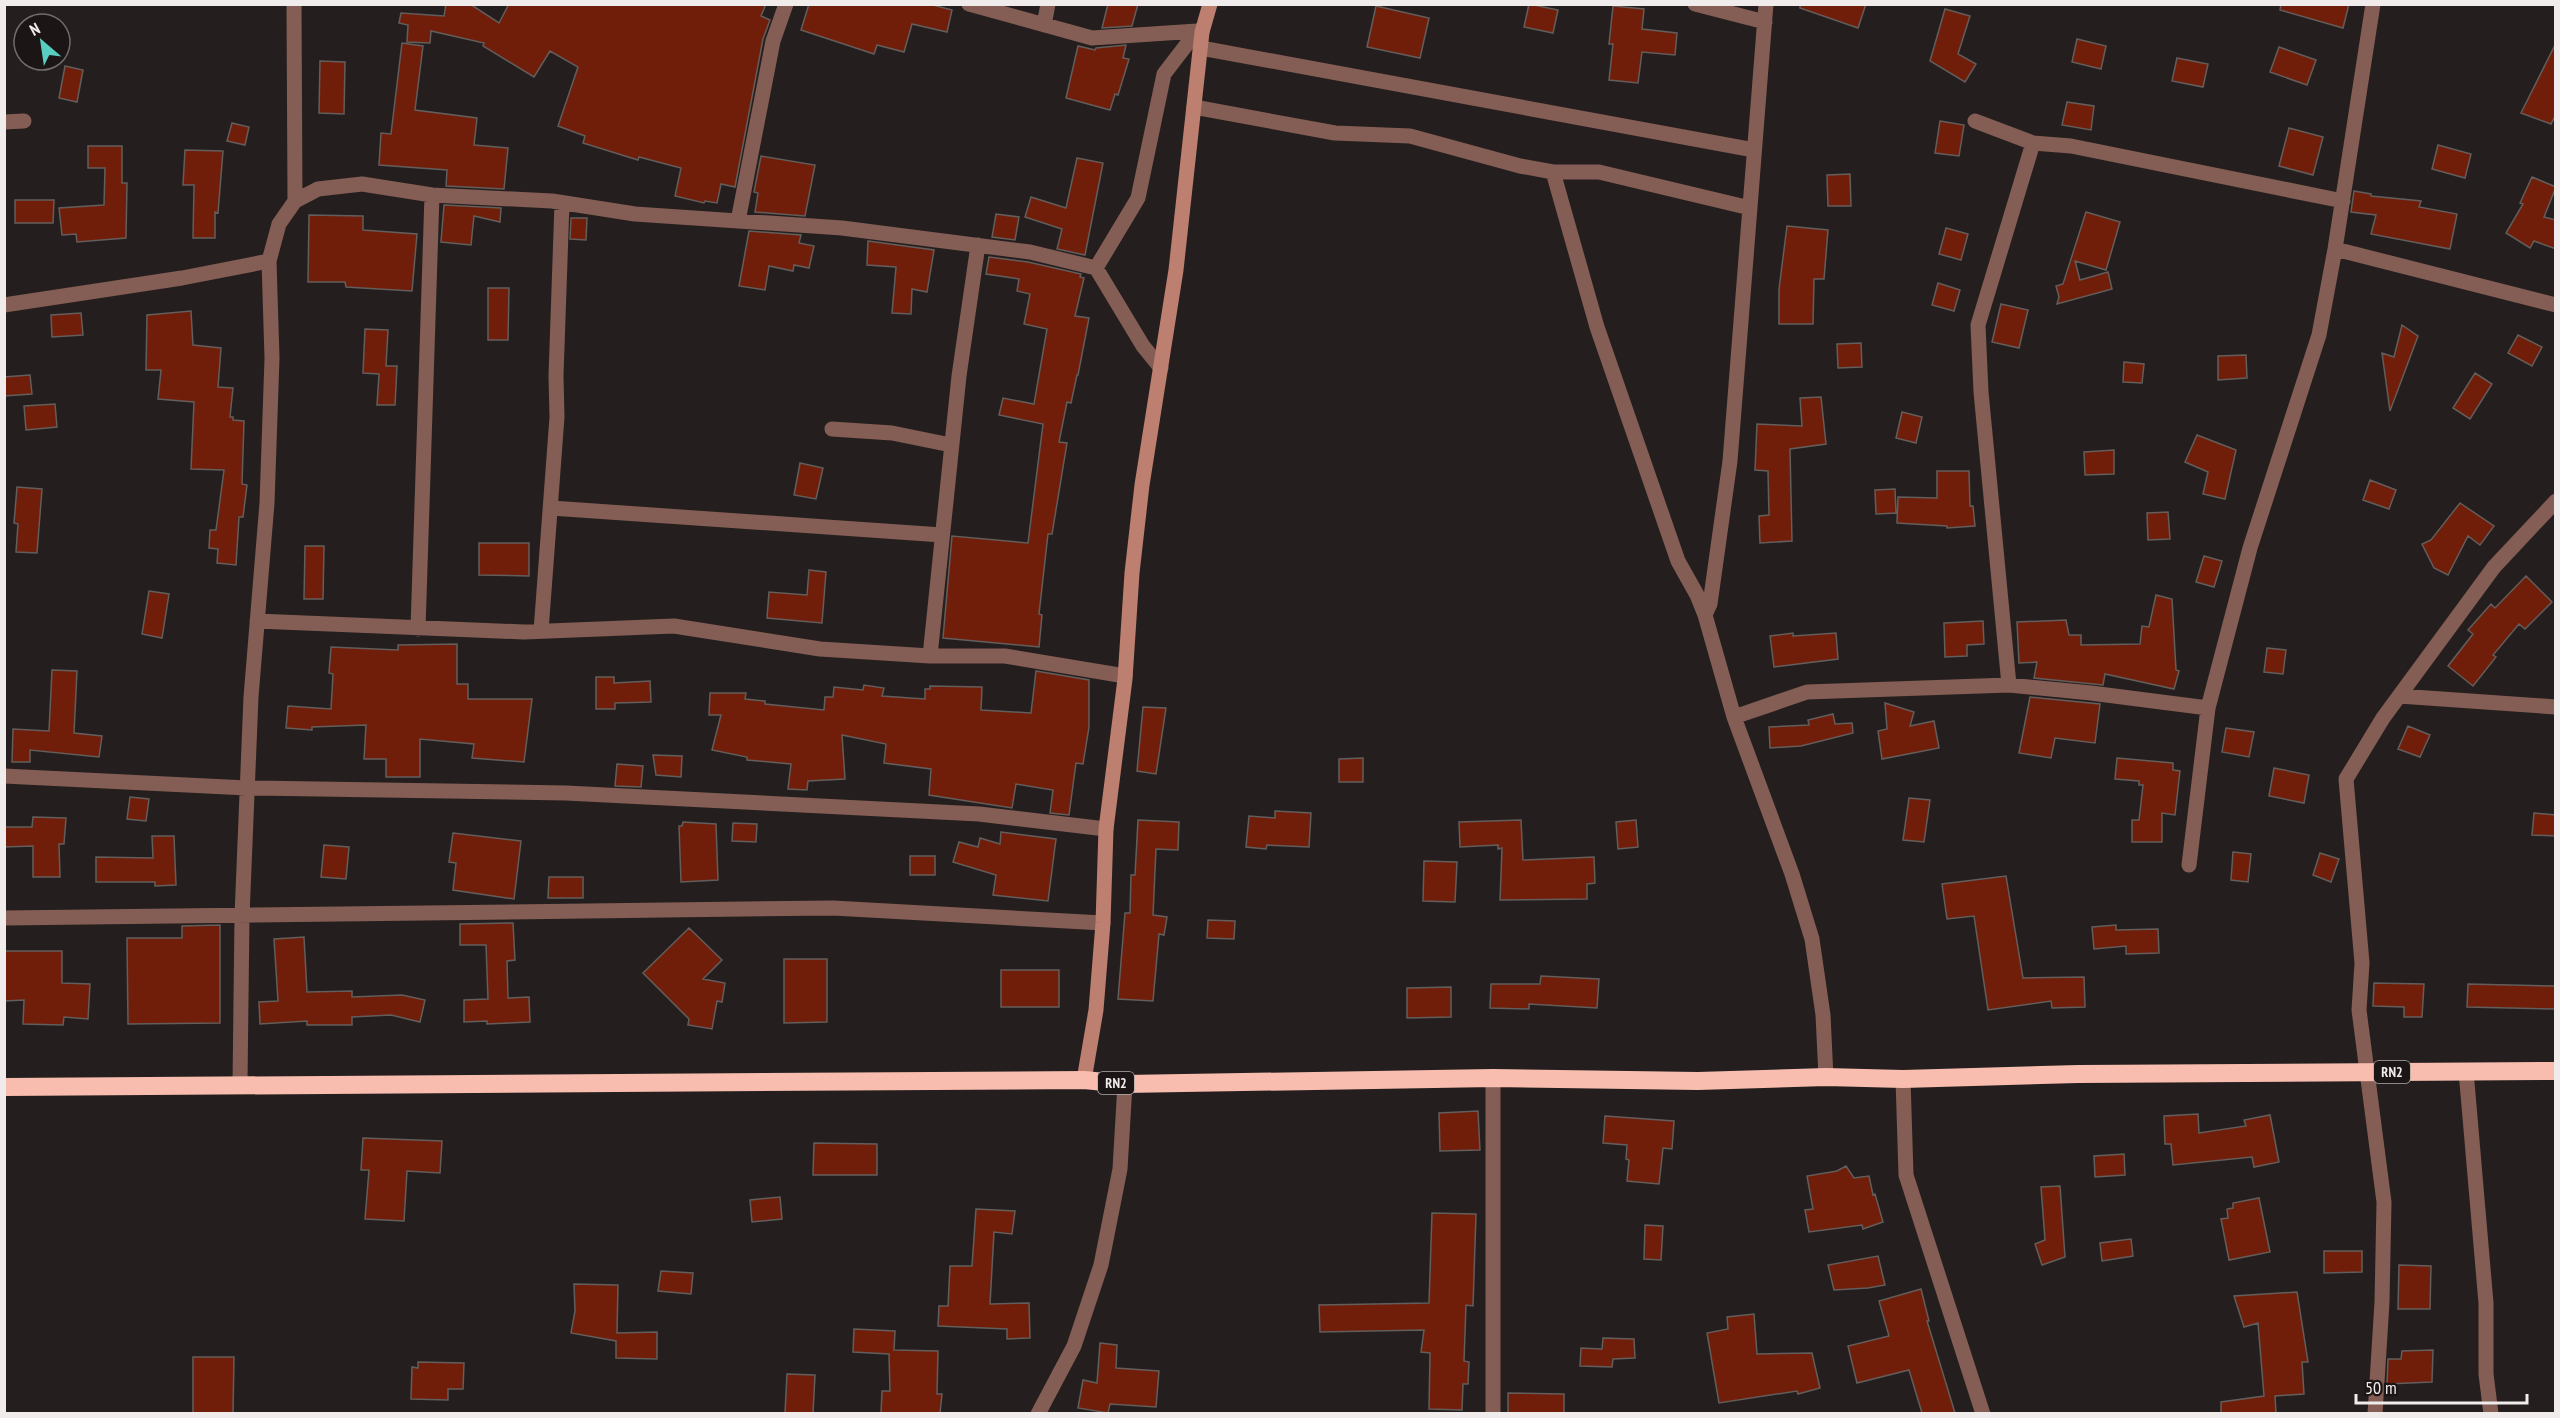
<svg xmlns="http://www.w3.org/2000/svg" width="2560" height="1418" font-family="'PT Sans Narrow',sans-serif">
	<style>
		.building { fill: #701e0a; stroke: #635d5b; stroke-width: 1.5 }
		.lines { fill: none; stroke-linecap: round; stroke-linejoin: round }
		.street { stroke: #845d54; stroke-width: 15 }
		.secondary { stroke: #bd7f70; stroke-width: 15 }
		.highway { stroke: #f8bdaf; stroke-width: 18 }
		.labels { text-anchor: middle; stroke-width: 4.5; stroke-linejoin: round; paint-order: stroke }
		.shield { fill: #1b1615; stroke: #b0acab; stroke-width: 1.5 }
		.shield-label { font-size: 14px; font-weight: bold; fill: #f0eceb }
	</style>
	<rect width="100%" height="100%" fill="#241f1e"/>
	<path class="building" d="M446,4H470L499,23L509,4H766L761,16L770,20L763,39L735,187L721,184L717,203L705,201L704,203L675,196L681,168L639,157L638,160L583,143L585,136L558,126L578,67L550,51L534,77L483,46L484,43L431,31L430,43L407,42L408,25L399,23L401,13L444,16Z
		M809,4H929L952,10L947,32L912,24L904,52L877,45L874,54L801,30Z
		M1108,4H1138L1132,26L1102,28Z
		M1529,4L1558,10L1553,33L1524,27Z
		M1800,4H1866L1858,28L1800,8Z
		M2281,4H2349L2343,28L2280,10Z
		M1376,6L1429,18L1420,58L1367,47Z
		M1613,6L1644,9L1642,29L1677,33L1675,55L1642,52L1638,83L1609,80L1613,44H1609Z
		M1945,9L1970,16L1958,54L1976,64L1965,82L1930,61Z
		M2077,39L2106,46L2101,69L2072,62Z
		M402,43L423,46L415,110L477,118L474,145L508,148L504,189L446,186L447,170L379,165L381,133L391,134Z
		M2556,43V114L2551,124L2521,113Z
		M1126,45L1123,58L1129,59L1118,95L1115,94L1110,110L1066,98L1078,46L1095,50L1096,48Z
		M2279,47L2316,60L2307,85L2270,72Z
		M2177,58L2208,64L2203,87L2172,81Z
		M320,61L345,62L344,114L319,113Z
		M65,66L83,70L77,102L59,98Z
		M2067,102L2094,106L2091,130L2062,125Z
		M1940,121L1964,125L1959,156L1935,153Z
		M232,123L249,127L245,145L227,141Z
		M2289,128L2323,137L2313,175L2279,166Z
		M2438,145L2471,154L2465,178L2432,169Z
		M88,146H122V183H127L126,238L77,242L76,234L62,235L59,208L104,205L105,168H88Z
		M185,150L223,151L218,213L215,212V238H193L194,185H183Z
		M761,156L815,165L805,216L755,212L758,193L754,192Z
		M1077,158L1103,163L1085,255L1057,249L1062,229L1025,217L1031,197L1066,208Z
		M1850,174L1851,206H1828L1827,175Z
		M2532,177L2556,187L2544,217L2556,220V249L2534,241L2530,248L2506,233L2523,204L2520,203Z
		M2354,191L2371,194V196L2421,201L2419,207L2457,214L2450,249L2371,234L2376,215L2351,212Z
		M15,200H54L53,223H15Z
		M444,205L501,208L500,222L474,216L471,245L441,242Z
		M2086,212L2120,222L2106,270L2075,261L2080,280L2108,272L2112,289L2057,304L2059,297L2056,286L2063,284Z
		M996,214L1019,217L1015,240L992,237Z
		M309,215L363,216V230L417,234L412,291L346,287L345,282H308Z
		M571,218H587L586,240L570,239Z
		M1787,226L1828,230L1824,279H1814L1813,324H1779V289Z
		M1946,228L1968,234L1961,260L1939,254Z
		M749,231L801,235L799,243L814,246L809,268L794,265L793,271L769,266L765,290L739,286Z
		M868,241L934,250L927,292L912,289L911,314L892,313L896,267L867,265Z
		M989,257L1028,262L1081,274L1080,277L1084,278L1075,316L1089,318L1078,375H1077L1071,403L1067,402L1059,442L1067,443L1052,534H1048L1039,614L1042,615L1039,647L943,638L952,536L1028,543L1043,424L999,415L1003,398L1034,404L1047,329L1024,324L1030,294L1017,291L1019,279L986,274Z
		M1938,283L1960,290L1954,311L1932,305Z
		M488,288H509L508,340H488Z
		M2001,304L2028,310L2019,348L1992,342Z
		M191,311L193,345L221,348L218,387L233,388L230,417H233V420L244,421L242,484L247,485L243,517H239L236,565L217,563L218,549L209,548L210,530H216L224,470L191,469L194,402L158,399L161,370H146L147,315Z
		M81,313L83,335L52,337L51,315Z
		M2402,325L2418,336L2390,411L2382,353L2394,357Z
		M365,329L388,330L386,366H397L395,405H377L379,374L363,373Z
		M2518,335L2542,347L2532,366L2508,353Z
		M1861,343L1862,367L1838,368L1837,344Z
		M2246,355L2247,378L2218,380V356Z
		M2124,362L2144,364L2142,383L2123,382Z
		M2475,373L2492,384L2470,419L2453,408Z
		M30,375L32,394L4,396V377Z
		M1821,397L1826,444L1790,449L1792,541L1760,543L1759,516L1769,515L1768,471L1755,470L1757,424L1802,426L1800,398Z
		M55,404L57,427L26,430L24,406Z
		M1902,412L1922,417L1916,443L1896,438Z
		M2197,435L2236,450L2225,499L2203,494L2208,472L2185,462Z
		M2114,450V474L2085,475L2084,452Z
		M800,463L823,468L816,499L794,495Z
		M1937,471H1969L1970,506H1973L1975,526L1947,528V526L1897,523L1898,497L1937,498Z
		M2370,480L2396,490L2389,509L2363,500Z
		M17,487L42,489L37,553L16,552L18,524L14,523Z
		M1895,489L1896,513L1876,514L1875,490Z
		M2460,503L2494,526L2480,545L2468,536L2448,575L2434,568L2422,544L2431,540Z
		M2168,512L2170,539L2148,540L2147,513Z
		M479,543H529V576L479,575Z
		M305,546H324L323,599H304Z
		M2204,556L2222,561L2214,587L2196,582Z
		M809,570L826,572L822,623L767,618L769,592L807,595Z
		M2526,576L2552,602L2525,629L2519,624L2493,655L2496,657L2473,686L2448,666L2473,634L2468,630L2491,604L2495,608Z
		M149,591L169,594L162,638L142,634Z
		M2156,595L2172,599L2176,670L2179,671L2174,689L2105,674L2103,685L2034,678L2037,662L2019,663L2017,622L2066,620L2069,635H2081V645L2140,644L2142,626L2149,627Z
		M1983,621L1984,644L1967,645V656L1945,657L1944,623Z
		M1793,633V636L1836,633L1838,659L1774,667L1770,636Z
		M457,644V684H468V699H532L524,762L472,758L474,744L420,739V777H386V759H364L366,725L312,727V730L286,728L288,706L331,709L333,674L329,673L331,647L398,650V645Z
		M2267,648L2286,650L2283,674L2264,672Z
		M52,670L77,671L74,733L102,736L99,757L30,750V762H12L13,729L49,731Z
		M1036,671L1089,680V727L1083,764L1076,763L1069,815L1050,813L1053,790L1016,784L1012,808L929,795L931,769L884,763L886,744L842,735L845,779L808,781L807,790L788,789L791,764L747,760V757L712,750L721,715H709L710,693H746L745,699L765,701V704L824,710L825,697H833L834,687L863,690L864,685L884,688L882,696L925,699V689H930V686L982,687L981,710L1031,713Z
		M596,677H614V683L650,681L651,702L615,703V709H596Z
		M2030,697L2100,704L2095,743L2055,738L2051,758L2019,753Z
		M1885,703L1914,712L1910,726L1934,721L1939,748L1882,759L1878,731L1887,729Z
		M1143,707L1166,708L1156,774L1137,771Z
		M1833,714L1835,724L1852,723L1853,733L1801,746L1770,748L1769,727L1809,725L1808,720Z
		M2408,726L2430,735L2420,757L2398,749Z
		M2226,728L2254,732L2249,757L2222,752Z
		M653,755L682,756L681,777L656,775Z
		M1363,758V782H1339V759Z
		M2117,758L2173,763V770L2180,771L2175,815L2162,813V842H2132V820H2139L2143,785H2139V781L2115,779Z
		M617,764L643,766L641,787L615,786Z
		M2274,768L2309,775L2304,803L2269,796Z
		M130,797L149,799L146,821L127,819Z
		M1909,798L1930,800L1924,842L1903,840Z
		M1275,811L1311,813L1309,847L1267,845L1266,849L1246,847L1249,816L1275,818Z
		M2534,813L2556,815V836L2532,835Z
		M33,817L66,818L64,844H59L60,877H33V846L4,847V827H32Z
		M1138,820L1179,822L1178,850L1156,849L1153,915L1167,917L1164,935L1159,934L1153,1001L1118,999L1125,913H1130L1131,875H1135Z
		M1521,820L1523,860L1594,857L1595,883L1587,884V899L1500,900L1502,848L1498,849V845L1460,847L1459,822Z
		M1636,820L1638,847L1618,849L1616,822Z
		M683,822L716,824L718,880L681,882L679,826H682Z
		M733,823L757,824L756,842L732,841Z
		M1001,832L1056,839L1048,901L993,895L996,875L953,862L959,842L978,847L980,838L1000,844Z
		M453,833L521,841L514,899L453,890L456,863L449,862Z
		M152,836H174L176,885L155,886V882H96V857L153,858Z
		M324,845L349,847L346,879L321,877Z
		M2233,852L2251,854L2248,882L2231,880Z
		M2320,853L2339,859L2331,882L2313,875Z
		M910,856H935V875H910Z
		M1424,861L1457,862L1455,902L1423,901Z
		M2006,876L2023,978L2084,977L2085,1007L2052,1008L2051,1001L1988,1010L1974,916L1947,919L1942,884Z
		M549,877H583V898H548Z
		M1208,920L1235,921L1234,939L1207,938Z
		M513,923L515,960L507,961L508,998L529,997L530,1022L487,1024V1021L464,1022V1000L488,999L486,945H460V924Z
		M220,925V1023L128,1024L127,938H182V926Z
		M2116,925V930L2158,929L2159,953L2126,954V946L2094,949L2092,927Z
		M689,928L722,960L703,979L725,983L722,1002L717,1001L712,1029L688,1025L689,1019L643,973Z
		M304,937L307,992L352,991V997L402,995L425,1000L420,1022L391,1015L352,1017V1025H307V1021L260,1024L259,1002L278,1001L274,939Z
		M4,951H62V983L90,984L88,1019L64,1017L63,1025L23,1024L24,1000L4,1001Z
		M784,959H827V1022L784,1023Z
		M1001,970H1059V1007H1001Z
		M1541,976L1599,979L1597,1008L1529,1004V1009L1490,1008L1491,984H1540Z
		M2374,983L2424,984L2422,1017H2404V1007L2373,1006Z
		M2468,984L2556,986V1009L2467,1007Z
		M1451,987V1017L1407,1018V988Z
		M1478,1111L1480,1150L1440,1151L1439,1113Z
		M2198,1114L2199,1133L2246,1126L2244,1120L2270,1115L2279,1162L2254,1167L2252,1157L2173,1165L2171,1144H2165L2164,1116Z
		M1605,1116L1674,1121L1672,1149L1663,1148L1659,1184L1627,1181L1629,1160L1626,1159L1627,1145L1603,1143Z
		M363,1138L442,1141L440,1173L407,1171L404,1221L365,1219L369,1170H361Z
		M814,1143L877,1144V1175H813Z
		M2124,1154L2125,1175L2095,1177L2094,1156Z
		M1846,1166L1854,1178L1869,1176L1873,1195L1875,1194L1883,1222L1863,1229L1862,1225L1809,1232L1805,1210L1813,1209L1807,1176L1837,1171Z
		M2060,1186L2065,1257L2042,1265L2035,1244L2045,1240L2041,1187Z
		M780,1197L782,1219L752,1222L750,1200Z
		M2259,1198L2270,1252L2229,1260L2221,1219L2228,1218L2227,1209L2233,1208V1203Z
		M976,1209L1015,1211L1012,1234L994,1232L990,1304L1029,1303L1030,1338L1007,1339V1329L938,1326L939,1306H948L950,1266H972Z
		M1432,1213L1476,1214L1473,1306L1466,1305L1464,1361L1469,1362L1468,1384H1463L1462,1410L1429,1409L1430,1353L1421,1352L1424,1330L1320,1332L1319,1305L1429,1303Z
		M1645,1225L1663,1226L1661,1260L1644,1259Z
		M2131,1239L2133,1256L2102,1261L2100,1243Z
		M2324,1251H2362V1272L2324,1273Z
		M1878,1256L1885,1285L1868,1288L1834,1290L1828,1265Z
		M2399,1265L2431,1266L2430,1309H2398Z
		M661,1271L693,1273L691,1294L658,1291Z
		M574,1284L618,1285L617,1333L657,1332V1359L616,1358V1341L571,1333L575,1311Z
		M1921,1289L1929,1321H1927L1955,1413H1922L1909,1370L1857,1383L1848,1346L1889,1336L1879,1301Z
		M2297,1292L2308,1362H2302L2304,1394L2275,1396L2276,1413H2221V1402L2264,1396L2258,1323L2244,1327L2234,1296Z
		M1754,1314L1757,1354L1812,1353L1820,1388L1798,1394L1797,1391L1719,1403L1707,1333L1728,1329L1727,1317Z
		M854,1329L895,1331L894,1350L938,1351L937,1394H942L940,1413H881L882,1391H890L889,1354L853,1352Z
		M1603,1338L1634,1339L1635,1358L1613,1359L1612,1367L1580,1366L1581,1348L1602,1349Z
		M1100,1343L1117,1345L1116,1368L1159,1371L1156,1407L1110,1404L1108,1413L1078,1408L1083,1380L1097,1383Z
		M2433,1350L2432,1382L2387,1384L2388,1359H2401L2402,1351Z
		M193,1357H234L233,1413H193Z
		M418,1362L464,1363L463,1389H448V1400L411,1399L412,1367L418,1368Z
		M787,1374L815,1375L813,1413H785Z
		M1508,1393L1564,1394V1413H1508Z"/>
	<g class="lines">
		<path class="street" d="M294,4L295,201
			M969,4L1092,38L1197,31L1202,32
			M1695,4L1765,22
			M1766,4L1730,461L1710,604L1705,615L1734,717L1792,874L1812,939L1823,1015L1826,1077
			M1044,25L1048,4
			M1201,48L1754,150
			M1194,107L1335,133L1410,136L1520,166L1553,172H1599L1750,208
			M1975,121L2033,143L2071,146L2343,201
			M4,122L24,121
			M1553,172L1597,327L1678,561L1697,595L1705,615
			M738,221L773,41L786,4
			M2335,249L2556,305
			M1096,268L1138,198L1164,74L1197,31
			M4,305L182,278L269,261
			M832,429L892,433L951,445
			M551,508L942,535
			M257,621L524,632L674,626L820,649L930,656H1005L1125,676
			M418,629L432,195
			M541,631L557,417L556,376L562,203
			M930,656L959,376L978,245
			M2009,685L1981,392L1978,325L2033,143
			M2399,696L2556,707
			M1734,717L1807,692L2009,685L2091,693L2208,708
			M4,776L247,788L566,793L979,814L1106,829
			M2189,865L2208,708L2250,548L2319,335L2335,249L2373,4
			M4,918L833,908L1103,923
			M2466,1071L2486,1303V1374L2491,1414
			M1903,1079L1906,1175L1983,1414
			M240,1084L242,916L251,697L267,503L272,358L269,261L279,224L295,201L318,189L362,184L432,195L552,201L635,214L842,228L1030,252L1096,268L1143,346L1161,368
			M1038,1414L1074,1346L1101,1265L1120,1169L1125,1084
			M1493,1414V1078
			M2375,1414L2382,1302L2384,1202L2359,1010L2362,963L2346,779L2383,718L2494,567L2556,501"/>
		<path class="secondary" d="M1084,1080L1096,1010L1103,923L1106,829L1125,679L1132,573L1142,485L1176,270L1202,32L1210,4"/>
		<path class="highway" d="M4,1087L1084,1080L1125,1084L1493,1078L1698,1081L1826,1077L1903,1079L2078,1074L2556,1071"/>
	</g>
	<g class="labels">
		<g class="shield">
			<rect x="2374" y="1061" width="36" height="22" rx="4.5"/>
			<rect x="1098" y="1072" width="36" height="22" rx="4.5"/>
		</g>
		<g class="shield-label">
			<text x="2392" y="1077">RN2</text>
			<text x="1116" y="1088">RN2</text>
		</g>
	</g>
	<rect width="2560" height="1418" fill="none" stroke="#f0eceb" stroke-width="12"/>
	<g transform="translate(42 42) rotate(331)"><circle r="28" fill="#1b1615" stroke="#706c6b" stroke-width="1.5"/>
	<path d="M0-4.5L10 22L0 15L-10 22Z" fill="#58cec0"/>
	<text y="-9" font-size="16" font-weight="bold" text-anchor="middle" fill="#f0eceb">N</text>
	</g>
	<path d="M2356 1394v9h171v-9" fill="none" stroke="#f0eceb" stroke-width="3"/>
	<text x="2365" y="1394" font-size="18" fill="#f0eceb" stroke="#1b1615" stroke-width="4.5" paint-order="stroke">50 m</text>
</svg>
